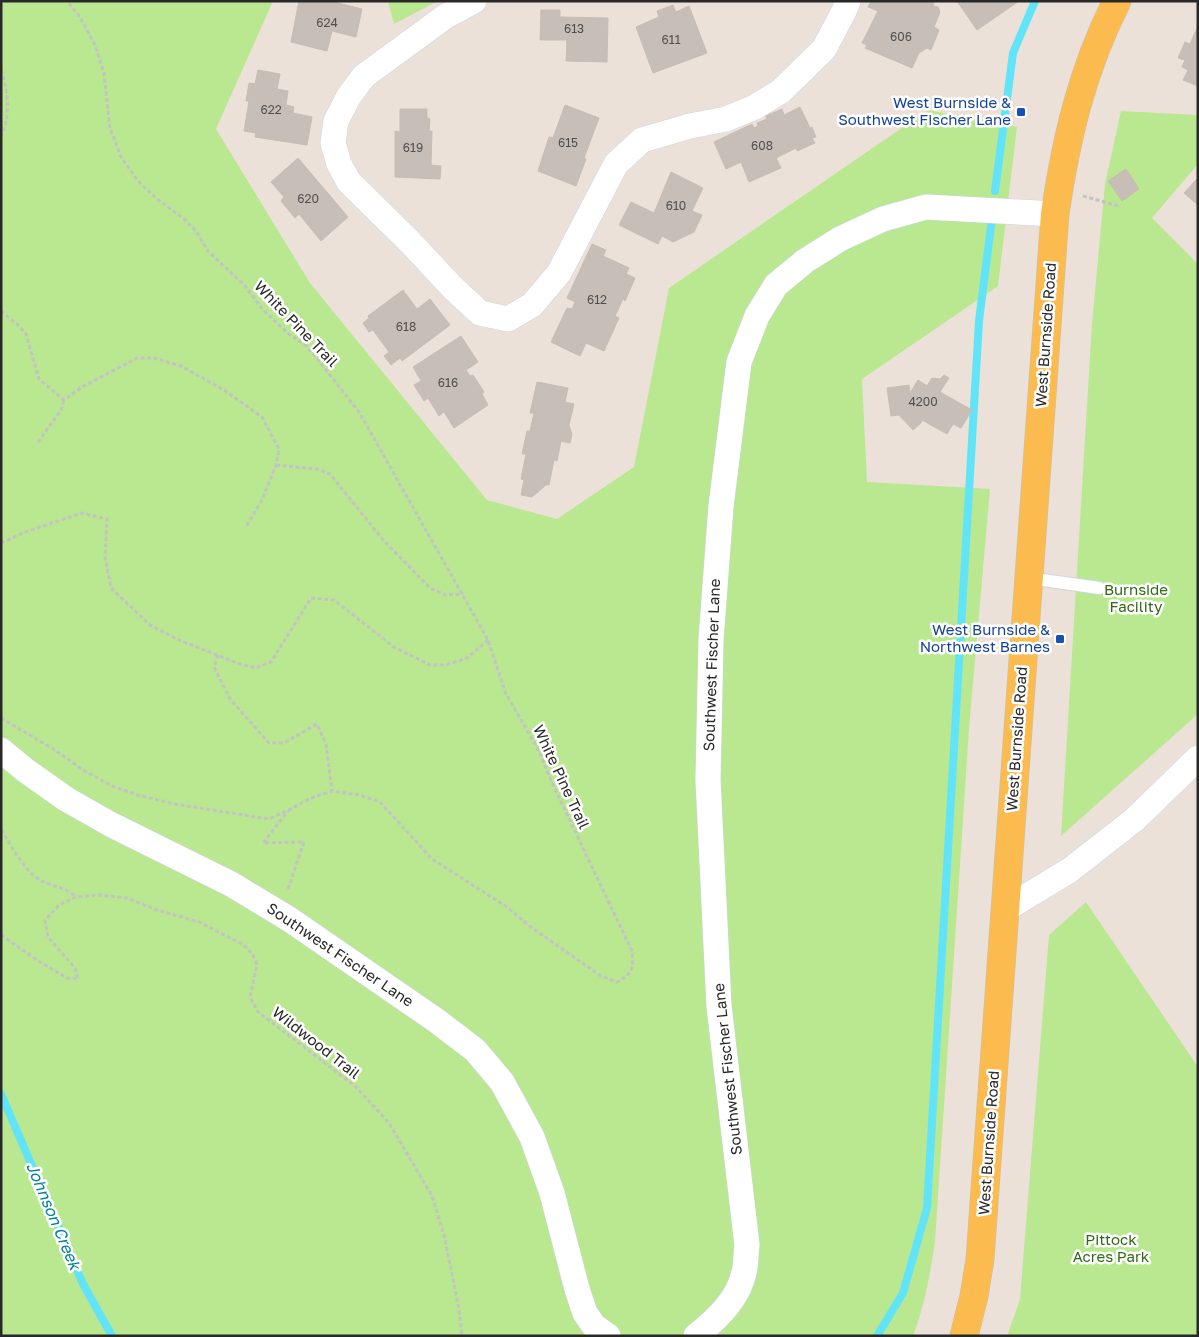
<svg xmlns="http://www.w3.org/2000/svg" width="1199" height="1337" font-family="'Golos Text',sans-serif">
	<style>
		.green { fill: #bae890 }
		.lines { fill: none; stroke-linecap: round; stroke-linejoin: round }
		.stream { stroke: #62e4f8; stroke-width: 8 }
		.building { fill: #c7beb8; stroke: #c7bdb2 }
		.lane-casing { stroke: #ced5e3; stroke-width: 14 }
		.street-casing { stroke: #ced5e3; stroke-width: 26 }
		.primary-casing { stroke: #c3c3c3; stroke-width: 29 }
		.path { stroke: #c3c3c3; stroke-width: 3; stroke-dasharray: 4 2.5; stroke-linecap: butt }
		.lane { stroke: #fff; stroke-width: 12 }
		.street { stroke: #fff; stroke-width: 25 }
		.primary { stroke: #fbbb4e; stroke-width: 28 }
		.transit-dot { fill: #1a4fb4; stroke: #fff; stroke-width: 2 }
		.labels { text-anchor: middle; stroke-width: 5; stroke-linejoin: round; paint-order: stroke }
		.number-label { font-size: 12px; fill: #504e4c }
		.transit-label { font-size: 15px; fill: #164399; stroke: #fff; text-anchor: end }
		.street-label { font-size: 15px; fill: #282828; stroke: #fff }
		.park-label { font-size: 15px; fill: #316a14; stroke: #fff }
		.water-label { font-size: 16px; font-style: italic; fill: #0381a2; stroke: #fff }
	</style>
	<rect width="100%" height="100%" fill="#ece1d8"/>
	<path class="green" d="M1,1H273L216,129L310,283L487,500L557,519L634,467L669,288L928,110L1017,127L998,286L862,379L867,482L990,489L969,729L935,1242C930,1274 925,1305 913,1336H1Z
		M388,1H438L394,24Z
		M1121,111L1198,115V164L1152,218L1198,264V714L1061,836L1092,323L1105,184Z
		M1086,902L1198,1067V1336H1007L1020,1299L1049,935Z"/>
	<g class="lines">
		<path class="stream" d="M995,191L1013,53L1035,1
			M1,1094L83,1284L112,1336
			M877,1336L903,1293L927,1208L979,321L992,218"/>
	</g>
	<path class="building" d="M299,1H330L362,9L356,37L332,31L327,51L291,42Z
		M871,1H931L934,2L933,6L938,7L940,12L934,27L939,30L931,50L927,48L919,53L912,68L865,48L867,45L862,43L878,11L868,7Z
		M957,1H1019L977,30Z
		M673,5L676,12L689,6L707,53L653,73L636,27L659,17L657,11Z
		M541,10H560V17L608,18L607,62L566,61L567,40H540Z
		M1198,26V86L1183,80L1188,70L1182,67L1185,60L1178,58L1185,42L1190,44Z
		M258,70L280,74L277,89L288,91L286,105L294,107L293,113L312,117L307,145L255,137L256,133L244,131L249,101H246L249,83L255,84Z
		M565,105L599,118L584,158L586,159L576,186L538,171L549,137L553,138Z
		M800,107L810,128L812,127L816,137L812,138L815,143L797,151L796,148L776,158L781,168L749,182L741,162L726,169L714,142L752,124L754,128L758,126L757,123L767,119L766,116L782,109L784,115Z
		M400,109H427V118L430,119L429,131H432L431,165L441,166L440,179L395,177V131L400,132Z
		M298,158L348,217L321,241L299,214L295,218L281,201L284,197L271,182Z
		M1126,169L1139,189L1122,201L1108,181Z
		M671,172L703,188L692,211L702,215L694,232L673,242L662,236L658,244L619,225L631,202L654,213Z
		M1198,178V205L1184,193Z
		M592,244L606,250L603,256L629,268L626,274L635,278L625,301L623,299L615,316L619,318L604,351L586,343L580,356L551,342L567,308L572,309L575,302L567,298Z
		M403,290L417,309L430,299L450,325L402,361L400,358L391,365L384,356L389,352L373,330L369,332L363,323L369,318L368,316Z
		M461,336L478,362L466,370L470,376L473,375L484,392L482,394L488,405L454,428L444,412L439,416L428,398L424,401L414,385L421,381L413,367Z
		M944,375L949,378L940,392L972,410L961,428L953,424L947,434L922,420L921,423L913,430L899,415L891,416L887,388L909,385L910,393L918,380L927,386L932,378L940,379Z
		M537,382L568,388L565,402L574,404L569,425L572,434L570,443L561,441L557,461L554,460L549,485H546L532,497L521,495L524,480L521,479L526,454H522L527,431H530L534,413H530Z"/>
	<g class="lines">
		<g class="lane-casing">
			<path id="lane" d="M1029,578L1099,588"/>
		</g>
		<g class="street-casing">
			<path id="street" d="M474,1L446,16L364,76L349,96L336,121L333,143L339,164L349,182L411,243L453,288L480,313L508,319L532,305L559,273L616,164L642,140L690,126L726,119L755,107L781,91L824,49L844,11L848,1
				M1,750L25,770L66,799L110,824L231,884L289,919L437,1021L475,1050L502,1082L532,1137L552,1193L577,1289L585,1313L594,1326L608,1336
				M1006,909L1070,870L1134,820L1198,758
				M696,1336C718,1318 740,1298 745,1268C746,1261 746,1252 747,1245L719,1006L708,780L711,640L721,506L739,362L757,316L776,285L805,261L840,239L883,219L926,207L1055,214"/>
		</g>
		<g class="primary-casing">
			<path id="primary" d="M964,1336L974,1296L980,1259L1055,214C1066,139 1082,70 1117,1"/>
		</g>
		<path class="path" d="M1,70C8,91 11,116 1,136
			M1083,196L1119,206
			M1,311L18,325L26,334L39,379L64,400L82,387L137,358H154L181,366L224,390L262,417L279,449L276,465L262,500L246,527
			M38,442L61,410L64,400
			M276,465L317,469L330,474L384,541L430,588L445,595L463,594
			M1,543L25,532L82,513L107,519L105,557L111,588L150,625L177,639L237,663L256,668L271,662L311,598L334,600L394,647L430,665H446L467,658L488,640
			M218,655L214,667L230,699L269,743H284L317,724L326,744L332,791
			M1,718L55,750L83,770L112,786L138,795L175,804L269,819L289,810L309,799L332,791L359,795L380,802L432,859L507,907L532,928L601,976L617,982C634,973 633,968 632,951L553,785L539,751L506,694L488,640L359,412L315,356L304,344L290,335L263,310L245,286L208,251L196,231L183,218L157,199L138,181L121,157L110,128L104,73L95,45L80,17L67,1
			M1,830C12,846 22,867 37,878C50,887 65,886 76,897
			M288,889L304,842L263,843L288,811
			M1,935L40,962L67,978L78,979L75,968L48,937L45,920L59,905L76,897L100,895L127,898L157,910L199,922L244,945L253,955L257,965L250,997L258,1012L355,1086L389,1123L432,1196L444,1235L459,1309L462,1336"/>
		<use href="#lane" class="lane"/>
		<use href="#street" class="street"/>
		<use href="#primary" class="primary"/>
	</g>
	<g class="transit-dot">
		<rect x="1016" y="107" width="10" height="10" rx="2.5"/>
		<rect x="1055" y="634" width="10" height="10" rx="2.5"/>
	</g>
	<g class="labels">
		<g class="number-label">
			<text x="327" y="27">624</text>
			<text x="574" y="33">613</text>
			<text x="901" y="41">606</text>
			<text x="671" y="44">611</text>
			<text x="271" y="114">622</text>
			<text x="568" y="147">615</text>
			<text x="762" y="150">608</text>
			<text x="413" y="152">619</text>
			<text x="308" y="203">620</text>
			<text x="676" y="210">610</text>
			<text x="597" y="304">612</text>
			<text x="406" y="331">618</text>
			<text x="448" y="387">616</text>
			<text x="923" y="406">4200</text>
		</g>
		<g class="transit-label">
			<text x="1011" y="108">West Burnside &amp;<tspan x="1011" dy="17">Southwest Fischer Lane</tspan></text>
			<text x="1050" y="635">West Burnside &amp;<tspan x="1050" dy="17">Northwest Barnes</tspan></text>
		</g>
		<g class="street-label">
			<text transform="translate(296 324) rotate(46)" y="5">White Pine Trail</text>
			<text transform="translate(1046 335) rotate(-86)" y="5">West Burnside Road</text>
			<text transform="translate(712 665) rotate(-88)" y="5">Southwest Fischer Lane</text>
			<text transform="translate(1017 739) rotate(-86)" y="5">West Burnside Road</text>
			<text transform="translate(561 777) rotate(65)" y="5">White Pine Trail</text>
			<text transform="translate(340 955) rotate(34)" y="5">Southwest Fischer Lane</text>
			<text transform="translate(316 1043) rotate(38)" y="5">Wildwood Trail</text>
			<text transform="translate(728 1069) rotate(-96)" y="5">Southwest Fischer Lane</text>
			<text transform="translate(989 1143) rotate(-86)" y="5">West Burnside Road</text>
		</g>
		<g class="park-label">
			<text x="1136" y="595">Burnside<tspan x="1136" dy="17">Facility</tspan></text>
			<text x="1111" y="1245">Pittock<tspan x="1111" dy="17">Acres Park</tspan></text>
		</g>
		<g class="water-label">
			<text transform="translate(54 1216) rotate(67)" y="6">Johnson Creek</text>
		</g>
	</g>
	<rect width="1199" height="1337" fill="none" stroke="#282828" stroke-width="5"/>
</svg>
